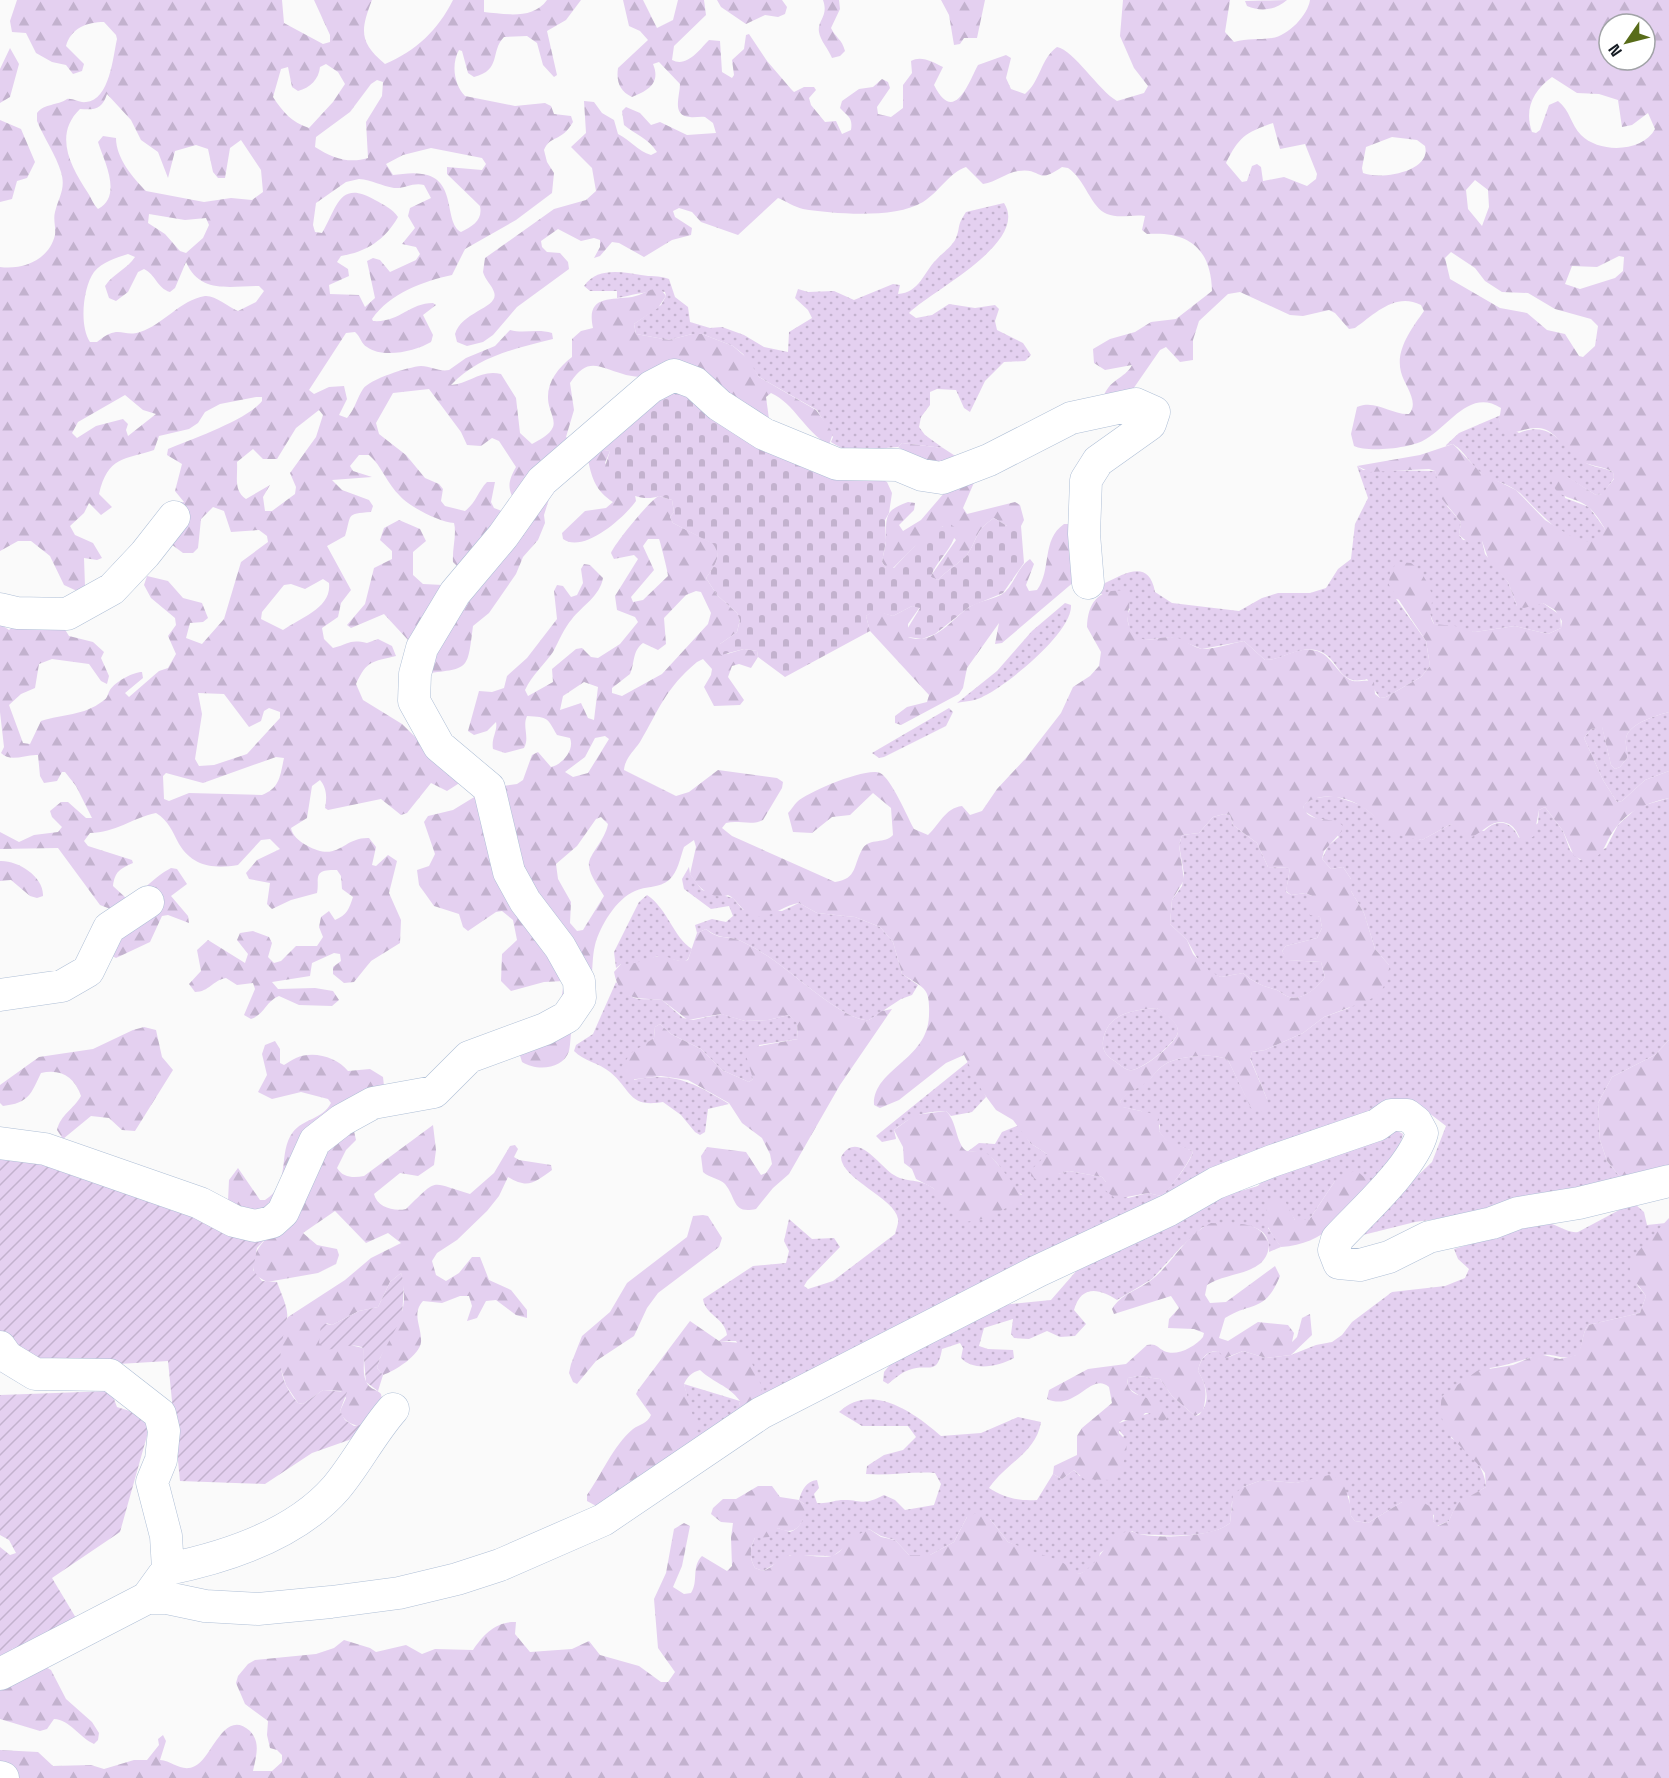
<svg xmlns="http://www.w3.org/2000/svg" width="1669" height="1778" font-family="'Space Grotesk',sans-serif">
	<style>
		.grass { fill: url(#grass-dots) }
		.forest { fill: url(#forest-firs); fill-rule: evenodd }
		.cemetery { fill: url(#cemetery-stones) }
		.garden { fill: url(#garden-furrows) }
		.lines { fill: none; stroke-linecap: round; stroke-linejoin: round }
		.minor-casing { stroke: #afbfd6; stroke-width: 33 }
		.minor { stroke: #fff; stroke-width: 32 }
	</style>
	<defs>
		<pattern id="grass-dots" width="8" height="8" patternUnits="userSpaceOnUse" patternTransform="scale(1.5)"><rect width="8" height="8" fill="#e4d0f0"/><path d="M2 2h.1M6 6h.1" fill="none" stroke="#c3b2ce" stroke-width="1.8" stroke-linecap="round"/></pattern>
		<pattern id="forest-firs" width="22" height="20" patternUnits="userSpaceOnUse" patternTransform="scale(1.5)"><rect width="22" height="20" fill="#e4d0f0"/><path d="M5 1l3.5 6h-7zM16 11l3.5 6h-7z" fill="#c3b2ce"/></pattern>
		<pattern id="cemetery-stones" width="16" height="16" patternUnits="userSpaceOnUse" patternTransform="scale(1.5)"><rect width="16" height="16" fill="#e4d0f0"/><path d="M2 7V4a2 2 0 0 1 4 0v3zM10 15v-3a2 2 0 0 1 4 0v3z" fill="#c3b2ce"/></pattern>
		<pattern id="garden-furrows" width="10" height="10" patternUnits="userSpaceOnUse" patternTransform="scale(1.5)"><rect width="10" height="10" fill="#e4d0f0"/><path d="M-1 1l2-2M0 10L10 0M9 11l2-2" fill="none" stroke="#c3b2ce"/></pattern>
	</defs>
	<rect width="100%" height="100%" fill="#fafafa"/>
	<path class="grass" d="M1004,203C1030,243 929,292 909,313L916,318L932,315L949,304L975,308L995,305L999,309L995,321L997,330L1023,343L1031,355L1025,361L1004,362L985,381L970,412L964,408L956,390L937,389L930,392V405L921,417L919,427L925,435L943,448L902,443L898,447C864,448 865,463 831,442L833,437L817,410L759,377L743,354L733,346L702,334H692L669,340L636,334L634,324L661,305L666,296L665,292C648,290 634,295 617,298V291H590L584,286C597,267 622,272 641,275C651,277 658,275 669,279L675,297L688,307L690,322L710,328L722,327L744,335L764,347L788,352L789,332L812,318L808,310L795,298L798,289L808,292L834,291L854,300L893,284L900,285L898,294C919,293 924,272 936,260C942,253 952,247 956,238C961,226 956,227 966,212Z
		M1501,415L1499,422L1519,433C1553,419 1561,447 1586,463C1594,468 1604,467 1613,472L1614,478L1603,494L1596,495L1562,474L1565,498L1589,507L1605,529C1602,533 1599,537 1596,540C1574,555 1533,505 1520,493C1508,483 1495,482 1482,474C1471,466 1465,451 1453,444L1445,446L1459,433Z
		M1357,466L1363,470L1435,471L1447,506L1461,522L1459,535L1463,540L1482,541L1485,554L1508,582L1517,606L1543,603L1560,615L1561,628L1548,634L1515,626L1475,632L1434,624L1429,612L1431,605L1396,599L1426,641L1430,666L1421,677L1386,697L1380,698L1367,679C1337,687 1341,659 1319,651C1299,645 1284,660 1265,660L1244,641L1202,649L1171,637L1144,640L1137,638L1129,628L1127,615L1130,609L1100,593L1105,583C1126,573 1149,559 1155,592L1172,603L1239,611L1262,598L1278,593H1310L1326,588L1338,569L1351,559L1355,524L1368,498Z
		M1065,603L1071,605C1073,632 1007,685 984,696C976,701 966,701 957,703L997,671L1032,631Z
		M949,708L953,712L946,726L884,757L879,758L872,753Z
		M1669,712V771L1645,780L1622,801L1617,802L1603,780L1584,738L1591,729L1602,726L1611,765L1615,769L1620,767L1627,758C1628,751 1625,746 1626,739C1627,724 1657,715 1669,712Z
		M1334,796L1361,805L1394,832L1422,840L1451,824L1484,831C1497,818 1511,820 1519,838L1538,823L1539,810L1545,807L1563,831L1570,850L1580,860L1606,848L1618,825L1638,807L1669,798V1040L1655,1055L1612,1077L1598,1103L1600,1140L1607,1161L1622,1179L1451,1217L1415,1222L1363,1235L1368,1223L1432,1162L1446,1126L1416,1103L699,1445L684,1384L740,1401L739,1406L757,1375L736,1341H719L727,1335C725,1318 705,1315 703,1299L753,1266L786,1263L789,1251L784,1241L789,1219L812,1239L834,1238L840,1247L807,1281L804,1286L808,1289L833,1281L895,1234C896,1229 899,1223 898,1219C895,1198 841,1179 841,1157C857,1129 879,1166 894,1175C910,1185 921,1175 941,1195H1022C1001,1178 1000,1148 967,1152L979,1143L995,1144L1002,1132L1019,1125L1030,1143L1047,1154L1057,1174L1069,1171L1102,1177L1106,1182L1128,1198L1148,1193L1161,1196C1169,1189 1192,1161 1193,1151L1167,1142L1159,1131L1160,1125L1141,1111L1122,1107L1120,1101C1126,1092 1138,1088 1147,1081C1153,1077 1157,1069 1164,1065C1175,1056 1215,1052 1228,1060L1251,1107L1267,1099L1250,1058L1252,1052L1265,1050L1303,1033L1324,1017L1349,1008L1389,965L1375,949L1364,913L1351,891V879L1343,867L1331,869L1322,859L1328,846L1339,837L1323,819H1317L1304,811L1303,805L1314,798Z
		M1224,814L1230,815L1233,825L1257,843L1268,867L1290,868L1286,892L1291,895L1306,893L1312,896L1315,915L1320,917L1322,928L1317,938L1286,946L1282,951L1288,960L1321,962L1325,977C1319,986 1302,1002 1289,997C1285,996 1281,992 1277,990C1263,986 1254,983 1243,973L1221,977L1210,973L1201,965L1187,940L1170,924L1172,900L1182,886L1184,874L1179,845L1182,835L1199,833L1213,817Z
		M689,867L690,874L702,890L733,898L743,910L782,911L799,903L817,913L855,917L880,927L893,942L902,974L918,985L912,995L901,999L869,1020C848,1023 795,975 776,962C768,956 740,938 731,938C721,937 715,936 706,929L697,933L695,925L712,919L726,922L733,916L729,906L711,909L684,889L682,879Z
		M647,895C668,909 673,937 692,949L688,959L684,962L657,956L637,965L621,964L616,968L614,952L639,902Z
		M616,982C636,1005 636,997 662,1000L683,1018L693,1020L722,1014L745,1021L768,1020L789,1015L797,1022L798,1039L759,1045L752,1073L753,1079L749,1082L722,1070L701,1049L671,1034L660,1024L655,1027L654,1038L636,1052L634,1080C673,1071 696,1084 729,1104L708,1109L705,1132L700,1135L695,1132L681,1115L663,1102C628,1108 632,1090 610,1072C599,1063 584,1061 574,1051L576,1045L593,1034Z
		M1157,1008C1163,1012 1179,1022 1178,1032C1177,1042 1139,1073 1129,1070C1124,1069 1118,1063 1113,1060C1106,1055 1102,1050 1103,1041C1107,1013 1133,1010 1157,1008Z
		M969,1061L986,1097L972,1112L951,1116L946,1111C921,1112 914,1115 894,1130L896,1139L882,1142L876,1136Z
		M1390,1127L1403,1134L1397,1157L1373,1185L1335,1181L1309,1220H1295L1290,1212L1268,1228L1281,1247L1269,1252C1272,1216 1225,1225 1203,1227L1181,1247L1152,1279L1117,1300C1099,1288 1081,1285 1074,1310L1086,1324L1075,1336L1060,1337L1047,1331L1029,1339L1014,1338L1011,1334L1013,1319L984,1328L979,1346L988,1349L1013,1350L1014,1358C999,1366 974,1372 961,1358L963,1348L960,1343L942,1349C937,1378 928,1362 909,1370C902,1372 894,1379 888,1384L883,1381L884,1372L904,1347L1002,1305L1051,1300L1078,1269L1191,1205L1258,1186L1269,1173Z
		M1636,1205L1644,1212L1647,1225L1666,1223L1630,1261L1638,1286L1646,1296L1640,1313L1588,1325C1581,1335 1584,1346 1577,1355C1561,1361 1555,1353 1543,1355C1525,1358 1510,1365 1490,1368L1451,1438C1469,1446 1485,1468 1486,1487L1456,1505L1449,1521L1437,1526L1433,1521L1434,1515L1402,1502L1368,1523L1355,1521L1351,1516L1349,1496L1315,1479L1296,1483L1262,1480L1243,1487L1232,1502L1230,1523C1209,1540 1163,1535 1137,1534L1132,1531L1100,1553C1099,1565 1089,1570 1079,1574L1008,1542L990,1519L967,1517L954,1542L930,1555H909L895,1540L881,1536L869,1529L833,1556L790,1555L763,1571L755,1568C749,1558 750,1547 755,1538L778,1528L790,1532C803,1527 804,1516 804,1504L799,1500C802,1490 806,1481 817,1480L819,1488L814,1494L817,1503C826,1504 832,1501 841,1500C862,1499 861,1507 884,1495L895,1500L905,1510L934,1505L941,1484L935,1473C912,1471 890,1476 866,1474L867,1466L884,1455L903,1450L916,1437L908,1426H862L839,1412C871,1381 915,1413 941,1436L981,1433L1018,1417L1041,1422C1036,1453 1007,1462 989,1488C1005,1498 1018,1501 1037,1500L1053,1474L1062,1479L1074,1470L1080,1476L1124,1436L1117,1428L1119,1423L1150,1413L1140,1396L1128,1388V1378L1138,1376L1160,1379L1172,1396L1195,1416L1199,1415C1212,1401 1206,1385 1198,1371C1200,1360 1206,1351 1218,1351L1229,1357L1243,1351L1266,1358L1291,1355L1316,1345L1332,1342L1342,1335L1352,1322L1392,1292L1445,1286L1465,1278L1469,1269L1458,1259L1454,1249L1544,1222C1556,1223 1568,1234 1578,1232L1621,1209Z"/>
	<path class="forest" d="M17,0H282L284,23L323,44L330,42V35L314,0H372C361,29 358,42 385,64C416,51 438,30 453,0H484V12C505,14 533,20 547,0H581L566,20L547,31L557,75L554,77L543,65L537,43L527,36L504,37C490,51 502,70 474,77L468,73L462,51L459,50C451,64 454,85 465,96L515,106L545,103L551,106L554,114L571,116L573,122C561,143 551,134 544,150L547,162L554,173L552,193L516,220L465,249L452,275C424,281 390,293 372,319L373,321C399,323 409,303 433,303L436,305L423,315L433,335L431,342C416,351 383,359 367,347C361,344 361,337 355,332L346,333L309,390L314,394L329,387L344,386L347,399L339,415L347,418C355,409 357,398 363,389C370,379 408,367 421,366C431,366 439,372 449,370L466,358L495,346L510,330C525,334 537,328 552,333L553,339C517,348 478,356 451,385C469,384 481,369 501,374L516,398L520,433L532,444C539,440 550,435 553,427C555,422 552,415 550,409C543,388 555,370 572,357V339L581,331L593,328C586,296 608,300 632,297C642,295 649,289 660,288L666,296L658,308L634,324L636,334L669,340L692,334H702L733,346L748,359L759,377L816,410L833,433L829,445C804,431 795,404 771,393L766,397L769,419L647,378C639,376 631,377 623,374C598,367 588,356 570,383L574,410L566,437L569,439L617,396L598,449L610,451L605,463L635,495L636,501C624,518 583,554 563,539L562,533L585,511L606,508L613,502C596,491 592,479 588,460L557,488L549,499L544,515L545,523L538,540L523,557L516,574L489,613L473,626C467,672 470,668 422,674L408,640L384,614L351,628L347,625L365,604L374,568L392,559V551L380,540L384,528L399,520L420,529L426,541L413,552V575L423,584L443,585L457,566L453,562C452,549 457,534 454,523C439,522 410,507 400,496C387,484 382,466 369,455H359L350,466L353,471L372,477L332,480L342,490L369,500L373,506L371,512C345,514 352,514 345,536L327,546L351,590L341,603L338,617L322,628L324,639L333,648C350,644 349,639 367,643L378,639L392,646L396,656C372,662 367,660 356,684L363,700L402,724L461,782L447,791L431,783L407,813L401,815L381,799L328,810L325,808C327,798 327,788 320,780L312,786L307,818L291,828C292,835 299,841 306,845C339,864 342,837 369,838L376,847L372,865L376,866L388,855L397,861L389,893L401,920L400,943L371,961L354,982L344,983L333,974V967L341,961L340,954L334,953L312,963L310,976L272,982L278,989L315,988L333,991L339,1000L332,1006L299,1005L279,996C266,1001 264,1015 251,1019L244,1015L255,989L253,983L237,985L226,978C213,980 209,992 195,992L189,984L201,971L197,950L208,940L245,963L248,954L237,940L240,933L253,931L269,937L272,943L268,957L274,963L281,961L296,946H317L323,937L319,927L321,917L329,911L335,920C347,915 349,909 353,897L342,889L341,876L337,870C311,869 320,879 317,893L291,900L272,909L267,904L270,883L249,879L246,873L257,860L280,849L270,839L261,840L238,865C214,869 193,867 179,844C172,831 169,821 156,813C132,818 115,833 90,833L84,841L88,846L132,860L133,863C120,869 115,871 113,886L126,898C147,890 152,878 171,868L177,869L187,884L171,896L188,916L189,923L168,915L162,916L150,942L116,958L110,955L113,910L100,905L58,848L0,849V832L19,842L34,835L58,832L62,827L52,817L50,811L61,802H68L86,818H92L76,786L65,772H62L57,781L44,783L40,776L38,755C25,754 11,763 1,753L4,747L0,712V624L9,630L28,614L64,628L69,636L93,642L104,652L101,658L109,676L107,684L101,681L89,664L52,659L39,664L35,688L21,694L9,705L23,743L30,744L41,721C63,714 83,716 103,701C108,698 107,695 110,690C115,682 133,672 142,672L143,678L125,693L129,697L159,671L168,668L176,654L168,636L176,625L175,618L151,598L144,585L147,576L168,581L183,598L202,603L208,618L203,622L190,623L186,638L202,644L224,619L241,562L268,542L267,536L259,530L231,532L224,511L213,507L201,519L198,548L193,553H183L167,541L158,512L164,504L184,502L175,491L182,464L167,455L168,449C192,439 247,420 262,401V397H256L220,404L205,412L198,423L189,429L159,436L154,450C124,460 108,456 99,494L112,507L101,515L89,503L84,513L70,526L75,535L93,543L102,558L97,560L84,558L85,586L77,591L64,585L50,556L31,541H18L0,551V267C23,270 49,260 55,235C56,227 53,220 55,212C59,196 66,189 61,172C56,155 44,138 37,121V113C45,103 57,106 67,99C73,98 79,103 86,102C110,100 113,56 117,39L116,35L104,22C87,22 71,28 66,46L84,64L82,71L73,74L66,65L52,62L36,53L26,33L12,32L10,21ZM326,64L338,72L345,84L333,102L309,128C291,122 283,112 273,97L281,69L288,67L292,87L298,91C310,88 319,79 320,67ZM377,80L383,82L382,96L366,122L368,158C349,164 332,158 315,147L316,137L350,112L371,84ZM107,94L131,120L141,140L158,152L168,178L175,151L196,145L208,149L213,172L218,178H225L230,148L241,140L261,170L263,192L252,200L231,198L204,202L146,191C133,178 116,158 116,138L103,136L98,142C104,161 123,196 98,209C93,204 92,199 88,193C71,167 53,135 80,109C96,110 102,109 107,94ZM431,148L482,158L486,164L482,170L447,167V174L480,206C483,220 473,226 461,232C443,222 458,179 422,174C413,172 402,174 393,175L386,164L403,155ZM359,179C372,180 382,186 394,188C404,189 413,182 424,185L431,198L410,208L408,216L415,228L402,244L416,247L420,254L416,260L390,272L380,260L373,258L367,261L375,298L365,307L359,295L330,294L329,285L349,276L348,269L337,262L341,256C366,252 385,240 398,217C393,209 384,205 375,200C339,179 337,208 322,233L315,232L313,225L316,203L346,182ZM149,214L185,220L206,218L209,225L203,238L186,253L180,251L165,234L148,223ZM128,254L135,257C127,269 113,274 105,286L109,298L116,301L128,292L138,272L144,269C156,275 157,288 170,292L175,288L186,262C200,294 229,286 259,286L264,291L256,302L238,311C228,307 215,295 205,296C180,300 163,325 140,332C122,338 120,323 97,342H90C79,326 83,287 94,272C102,262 116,258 128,254ZM429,389L461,432L467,445L481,446L492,438L499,441L516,467C510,478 507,485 512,496H519L507,513L494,508L491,502L495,482H487C478,491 476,503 465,511L445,506L441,501L443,489L439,484L425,478L406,455L379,434L376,423L393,393ZM125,395L143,410L156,414L128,436L126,430L128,424L123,419L96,426L77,438L72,433L78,422ZM319,410L323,415L316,437L290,473L296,487L295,494L272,511H265L263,497L270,485L246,499C233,490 238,477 237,462L253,449L263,459H277L296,428ZM323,579L329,583C332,608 300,618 283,630L261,619L262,612L284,585L291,584L305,589ZM198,693L224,694L249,727L261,721L264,711L269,708L280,712V718L247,754L214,765L199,766L195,759L202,714ZM276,757L284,758C280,776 280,788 262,795L189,793L169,801L164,799L163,776L166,773L203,783Z
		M623,0H643L657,28L673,20L678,0H704L706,15L674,46L672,60C687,68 700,49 709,40L720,41L722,72L732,78L734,75L732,60L744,49L746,35L749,34L767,61L791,89L794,92L804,87H814L816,90L809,98L811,105L825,122L836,121L842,134L851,130C853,117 848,117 840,108L842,101L859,89L873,87L882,79L888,82L890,88L877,107L878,114L891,117L903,108V85L912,73L911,61C921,55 933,62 943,67L934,85C954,125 968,84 978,65L1006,55L1011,58L1006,78L1011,89L1025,94C1040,82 1041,58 1057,47C1074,50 1098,90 1117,101L1144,93L1148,86L1134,68L1120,36L1123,0H1230L1225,32L1234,42C1248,38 1258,40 1272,38C1288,36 1308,15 1310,0H1669V712C1657,715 1627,724 1626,739C1625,746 1628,751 1627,758L1620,767L1615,769L1611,765L1602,727L1591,729L1584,738L1603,780L1617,802L1622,801L1645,780L1669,771V798C1641,804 1622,814 1608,840C1602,852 1601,856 1586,862L1574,856L1563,831L1545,807L1539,810L1534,836L1523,843C1519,838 1517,830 1512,826C1496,815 1486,830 1472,837L1451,824L1422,840C1413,838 1403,837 1395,833C1382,826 1373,813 1361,806C1345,796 1317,791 1303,806C1308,825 1330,815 1342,825V831L1324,851L1322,859L1331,869L1343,867L1351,879V891L1364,913L1375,949L1389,965V978L1379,994L1369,1000L1324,1017L1303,1033L1265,1050L1252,1052L1250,1059L1267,1099L1268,1106L1264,1112L1251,1108L1228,1060C1215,1052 1175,1056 1164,1065C1157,1069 1153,1077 1147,1082C1138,1089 1127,1092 1120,1101L1123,1107L1154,1114L1159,1119V1131L1167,1141L1193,1151C1192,1159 1168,1192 1161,1196L1148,1193L1116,1199L1105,1190L1106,1182L1102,1177L1069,1171L1037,1180L1031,1176L1032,1169L1047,1154L1030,1143L1013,1120L996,1110L982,1091L964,1055L946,1063L899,1100L880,1108L874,1105C873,1068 928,1061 929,1015C930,987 925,989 902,974L893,942L880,927L855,917L817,913L799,903C782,905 767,923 749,914C740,909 737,899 728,895C711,901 698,887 690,874L696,847L694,840L684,847C680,858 678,872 669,880C660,888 645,886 635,891C616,899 600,926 595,945C592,957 593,969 591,981C588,996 578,1010 573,1024C570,1033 571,1042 569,1051C563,1070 536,1071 522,1062L518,1049L561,1001L564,981L544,982L511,991L501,981L502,954L517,940L513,920L502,911L496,912L468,931L463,927L459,914L434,906L419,885L417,870L429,866L435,854L424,822L428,816L453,810L489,788L517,784L523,780L532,755L538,752L551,767C562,765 575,750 570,738L557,735C547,718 549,717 527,716C522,727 530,737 524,748L505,753L493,749C491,738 498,731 496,722L487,731L474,735L468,731L479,691L492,692L504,688L507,676L527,658L557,619L554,591L557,585L563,586L571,597L577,595L583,583L581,569L584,564L590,565L603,578C600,596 582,606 572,619C564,628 559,641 553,652C544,665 532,675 525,690L528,696L553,682L552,669L576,649L582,648L591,657L598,658L620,644L638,622L635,617L617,610L615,596L638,559L634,555L614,559L611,553C615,543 651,499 659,496L672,500L674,512L670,517L673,523L714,544C723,557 714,566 706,578L717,595L737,613L740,619L737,632L720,644L727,654L744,649L757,651L758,657L751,668L739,664L732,666L728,677L744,700L740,705L714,706L704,687L711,675L712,669L703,659L697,662C665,689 660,708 640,742C634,751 625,758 624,770L676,796L689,792L718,770L777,778L783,782L782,788L763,820C753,826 738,820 726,823L722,828L732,836L835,882C858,879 853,864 863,848C870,838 885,844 893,835L891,808L873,793L850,815L832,817L812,833L793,832L788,813C791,810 794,805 797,802C808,792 866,767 880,773C891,778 908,818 914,829L928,835C939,825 945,808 962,806L970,815L982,811L997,789L1026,758L1061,713L1073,687L1090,676L1099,666L1101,652L1087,627C1088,601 1100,588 1126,591C1135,604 1122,617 1131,630C1144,649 1160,633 1178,638C1186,641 1194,648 1203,649C1216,649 1232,643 1244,641L1265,660C1281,660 1294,648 1311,650C1329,651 1334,669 1347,678C1356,685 1364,678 1374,682L1375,694L1380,698L1386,697L1421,677L1430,666L1426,641L1389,585L1390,571L1398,562L1411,563C1420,569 1430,584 1432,596C1433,608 1427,613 1434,624L1455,626L1475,632L1515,626L1548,634L1561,628L1562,621L1555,610L1543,603L1524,608L1517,606L1508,582L1489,561L1482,541L1469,543L1459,535L1461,522L1442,499L1435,471L1429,469L1370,472L1357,466L1420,455L1453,444L1481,473L1516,490L1545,520L1577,540L1590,542L1605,529C1601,522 1594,511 1587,506C1574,496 1553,499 1551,477L1556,473L1563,474L1596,495L1602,494L1614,479L1613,472C1602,465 1589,467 1578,459C1566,450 1554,428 1538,428C1526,427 1517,434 1505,433L1499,422L1501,408C1470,388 1450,425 1426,439C1413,448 1368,453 1354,446L1351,434L1357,407C1376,399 1391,415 1409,414C1420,402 1404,385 1401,372C1395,350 1412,328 1424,311L1421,305C1395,292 1375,314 1355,328L1349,329L1335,313L1329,310L1303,316L1290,315L1240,292L1228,294L1199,321L1193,340V360L1180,362L1166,347L1160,350L1131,392L1103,399C1108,379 1125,379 1132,365L1105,370L1094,363L1093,349L1110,339L1135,332L1151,322L1176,319L1212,291C1211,247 1187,231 1147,234L1142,230L1145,216C1133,214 1119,219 1107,214C1091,208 1085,179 1068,168L1062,167C1035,186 1043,167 1018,171C1006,173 996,182 983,184L966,167C949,173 939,192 923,202C895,219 835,214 803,209C794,207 786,201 778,198L738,235L701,222L692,212L679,208L673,211L675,217L692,228L691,235L672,240L644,257L619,243L612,242L600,256L594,258L600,247V240L594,238L581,241L558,229L541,241L542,247L547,252L560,253L568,262L569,269L517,307L493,335L483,342L467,346L457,342L455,334C462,311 500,308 494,292C492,285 485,280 483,272L485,258L554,209L586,200L596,191L592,168L571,147L586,133L584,101L594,102L602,113L614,120L618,134C630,140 638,151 651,155L657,152C648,138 636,135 624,125L622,111L626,107L640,113L651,125L660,122L687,135L716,133L713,123L705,117C700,116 695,118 690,117C671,116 680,96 680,84L659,62L653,64C661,83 648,91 632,97C620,91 616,82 618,68L648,40L640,31L629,26ZM1609,24H1645V60H1609ZM1552,77L1577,93L1599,94L1618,100L1622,127L1632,125L1648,113L1655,129C1643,152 1600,154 1581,135C1571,125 1570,110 1558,101L1549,105L1540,130L1536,133L1532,132C1524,109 1533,91 1552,77ZM1273,123L1280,149L1305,144L1317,174L1316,179L1307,186L1284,177L1263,181L1261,167L1257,164L1252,166L1247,181L1242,182L1226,163C1239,137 1245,133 1273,123ZM1392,137L1417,140L1425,146C1432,172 1380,180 1363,173L1362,168L1366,147ZM1475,180L1488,190L1489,207L1482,226L1468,209L1466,190ZM1451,252L1475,268L1485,281L1502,292L1528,293L1555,309L1591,319L1598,326L1595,346L1583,357L1579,356L1565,334L1547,330L1527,313L1500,308L1450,279L1445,258ZM1619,256L1624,257L1623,271L1615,278L1580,289L1565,284L1572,266L1597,267ZM648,539H659C660,541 668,572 668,576L643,600L633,602L631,597L654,570L643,546ZM696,591L701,592L711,613L708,624L662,674L622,696L612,693V688L630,674C635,663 632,651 643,643L658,650L666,644L664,618L686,595ZM584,682L598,687L594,720L588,718L581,703L560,710L563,696ZM605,736L609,739L588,773L573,777L565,772L585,757L595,738ZM1224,814L1230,815L1233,825L1257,843L1268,867L1290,868L1286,891L1291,895L1306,893L1312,896L1308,904L1310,915L1320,917L1322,928L1317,938L1286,946L1282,951L1287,960L1321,962L1325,977C1319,986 1301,1002 1289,997C1285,996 1281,992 1277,990C1263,986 1254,983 1243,973L1221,977L1210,972L1193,954L1187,940L1170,924L1172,900L1184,880L1179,845L1182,835L1199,833L1213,817ZM601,817L608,824C605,841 587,856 589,866C590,876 599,887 604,896L583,930L577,931L570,923L571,902L558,879L556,864L577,846L596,819ZM1157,1008C1163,1013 1179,1023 1178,1032C1177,1043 1139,1073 1129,1070C1124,1069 1118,1063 1113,1060C1106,1055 1102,1050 1103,1041C1107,1013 1133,1010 1157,1008Z
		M717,0H782L787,7L785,14L778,17L765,15L746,24L721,7Z
		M823,0H839L840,9L831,28C835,37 842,39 845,51L840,56L832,58C829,50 820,40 819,32C817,20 829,17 823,0Z
		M941,0H985L977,38H964L960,44L954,45L949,15Z
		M1287,0C1276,10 1261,12 1247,6L1245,1Z
		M10,48L19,64L10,97L0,103V69Z
		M0,120L21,129L35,162L27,178L17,181L12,199L0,202Z
		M902,443L943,448L960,459L954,470L911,455L898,447Z
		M976,478L963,508L967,514L1015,502L1020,505L1024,520L1021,526H1007L994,518C975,530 978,539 967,555C963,560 944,573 938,580L930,577L956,540L943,526L914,547L893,568H886L882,562C883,555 886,546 886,538C886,516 885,510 908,502L915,503L914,510L899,525L903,531L921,520L945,492Z
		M1064,524H1071L1075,581L1002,643L995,644L999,623L967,668L963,688L959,694L901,725L895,723V716L907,707L927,702L929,695L870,631L866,616L874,610L893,616L912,606L920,607L908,624V637C934,647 952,618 971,606C981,600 995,600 1005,592C1015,582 1018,567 1030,559L1034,564L1026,585L1029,591L1037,590C1052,570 1041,540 1064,524Z
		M0,861C17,860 44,876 43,896L37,898L30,896L11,880L0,881Z
		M706,929C715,937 721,937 731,938C740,938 768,956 776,962C795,975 848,1023 869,1020L882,1011L892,1009L840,1085L789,1174L773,1188L756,1209C732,1214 737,1199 725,1184C719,1178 709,1178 703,1172L701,1156L707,1147L746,1152L761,1175L766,1173L772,1164L770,1154L762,1138L742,1123L729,1103L688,1080L661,1076L628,1080L622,1066L631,1053L654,1038L655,1027L660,1024L671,1034L701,1049L722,1070L749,1082L753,1079L745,1052L749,1048L798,1039L797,1023L789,1015L768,1020L745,1021L721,1014L688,1020L662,1000C639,997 620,1003 614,972L621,964C640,965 644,958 659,956C669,955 678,964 688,960L697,933Z
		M144,1027L156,1030L162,1057L173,1070L135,1131L122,1130L109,1118L91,1116L63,1139L57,1130C61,1114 73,1110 81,1096C75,1077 60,1068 41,1073C31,1094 29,1103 3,1106L0,1103V1085L39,1057L93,1049L133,1030Z
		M1669,1040V1169L1622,1179L1607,1161L1600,1140L1598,1103L1612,1077L1655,1055Z
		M275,1041L280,1049V1063L284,1065C288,1063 291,1060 296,1058C313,1050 337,1057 348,1071L370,1069L383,1077L384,1086L354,1131L356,1140L346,1150L337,1168C343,1178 354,1178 364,1176L433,1125L436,1150L434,1165L418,1176L400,1173L374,1194C377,1207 394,1212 406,1209C439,1177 429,1182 470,1194L494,1173L510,1146L515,1145L518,1149L514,1157L519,1160L551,1165L552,1170C534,1183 528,1189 508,1177L499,1196L487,1211L457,1240L437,1253L432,1261L436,1275L446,1281L459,1273L472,1257H480L489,1280L511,1290L527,1310V1318L516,1315L496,1300L486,1301L477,1318L467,1321L472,1306L469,1296H460L442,1303L423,1301C411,1314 422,1327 421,1342C420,1355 395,1371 383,1375L377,1368C387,1330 413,1321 401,1273L390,1282L378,1307L359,1311L332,1325L326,1323L350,1345L363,1348C366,1360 360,1375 369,1386C373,1390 378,1390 381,1394L383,1404L360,1426C351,1425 343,1420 340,1411L346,1398L341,1391L323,1390L303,1404L298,1403L286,1385L279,1363L283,1326L288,1317L345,1280L371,1258L401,1243L388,1233L366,1243L335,1211L303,1233L317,1245L337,1249L339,1255L336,1264L318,1273L267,1282L255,1275C249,1259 258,1248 268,1236L249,1214L228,1201L229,1180L238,1168L260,1200H265C292,1184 277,1153 293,1132C303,1119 323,1119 331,1103L328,1099L301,1092L272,1099L258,1092L267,1075L262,1054L265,1045Z
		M946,1111C957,1122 955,1138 964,1149C968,1154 979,1150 986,1153C993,1156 1022,1194 1023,1199L987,1218L966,1222L957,1218L933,1188L916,1179L912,1169L904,1163L903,1147L894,1130L915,1115Z
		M1356,1170L1373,1185C1343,1216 1326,1244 1281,1247C1270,1232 1261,1221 1269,1202L1284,1199L1295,1220H1309L1335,1181Z
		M703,1215L708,1216L722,1238L719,1247L658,1293L647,1308L634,1336L596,1361L577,1384L573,1382L569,1373L571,1364L582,1336L610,1312L627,1283L687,1237L693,1216Z
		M1669,1218V1778H0V1750L38,1752L53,1766L91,1765L104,1769L134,1760H147L159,1745L158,1739L163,1735L166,1741L160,1760C173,1761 182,1773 195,1766C212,1758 224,1707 250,1731C261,1743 256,1756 253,1771H272L282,1762V1755L277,1750L270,1748L267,1735L268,1721L245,1704L236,1683L238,1676L248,1664L255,1660L316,1654L334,1648L344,1640L370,1648L376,1652L406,1645L422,1654L435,1649L473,1650C483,1635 496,1621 516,1622L515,1634L530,1652L572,1649L589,1641L600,1655L639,1666L661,1682H668L675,1672L658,1648L654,1599L666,1573L674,1529L684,1523L690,1526L682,1566L673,1587L684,1594L691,1593C699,1581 691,1567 702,1556L727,1571L732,1566L731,1538L733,1523L721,1522L711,1514L713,1508L723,1499H736L758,1486H772L780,1497L799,1500L804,1504C807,1521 796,1538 778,1528L769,1537L755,1538C750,1547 749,1558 755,1568L763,1571C773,1568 777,1559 787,1556C808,1550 836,1569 846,1541L869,1529L881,1537L895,1540L909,1555H930L954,1542L967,1517L979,1512L990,1519L1008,1542L1062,1562L1079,1574C1101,1565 1102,1541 1125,1532C1131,1530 1134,1533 1139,1534C1160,1539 1214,1537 1230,1523L1233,1495L1243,1487L1262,1480L1296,1483L1329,1475L1340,1479L1344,1484L1350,1504L1351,1516L1355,1521L1368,1523L1402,1502L1417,1499L1433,1508V1521L1438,1526L1449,1521L1456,1504L1486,1487L1485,1473L1481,1468C1461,1443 1435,1433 1442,1396L1477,1371L1513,1365L1539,1354L1560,1359L1576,1355C1584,1346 1581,1335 1588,1325L1640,1313L1646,1296L1630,1274V1260Z
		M1211,1223C1233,1224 1261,1219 1269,1244C1268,1276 1228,1271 1207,1285L1205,1295L1210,1303L1226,1302L1275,1266L1280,1276C1265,1313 1252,1301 1225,1318L1219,1338L1228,1341L1258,1322L1288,1325L1294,1333L1292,1342L1297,1337L1302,1318L1310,1314L1312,1335L1291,1355L1266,1358L1243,1351L1225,1358L1218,1351C1206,1350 1200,1360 1198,1371C1207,1386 1207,1394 1203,1411L1195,1416L1172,1396L1160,1379L1138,1376L1128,1378C1124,1403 1155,1388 1167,1418L1162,1422L1150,1413H1145L1138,1422L1123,1420L1119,1423V1433L1127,1441C1126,1457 1124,1470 1110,1480L1084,1479L1074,1470L1062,1479L1053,1474L1054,1466L1077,1455V1436L1082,1428L1112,1403L1109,1387C1091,1371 1076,1412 1047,1399L1049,1390L1088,1369L1126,1364L1147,1345C1156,1343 1157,1347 1164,1351C1176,1357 1195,1347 1203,1337L1204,1333L1194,1329L1168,1328L1169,1319L1179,1308L1171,1296L1114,1314L1112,1309C1121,1294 1136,1291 1150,1281C1173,1264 1184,1236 1211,1223Z
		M690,1321L719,1341L741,1343C747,1352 765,1387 762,1396L745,1407H739L740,1401C727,1384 715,1384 700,1370C692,1372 687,1377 684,1384L699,1438L598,1507L587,1501V1495C602,1474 613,1446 633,1429C640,1424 647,1424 651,1415L636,1394L638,1390Z
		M13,1648L51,1670L66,1699L92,1722L99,1733L98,1740L94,1744C79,1737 70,1720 54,1719L47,1729L40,1731L0,1719V1659Z"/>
	<path class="cemetery" d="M699,383L887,482L892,493L889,513L885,520L886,541L882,562L886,568H894C908,553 929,528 950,524L956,528C955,549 937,558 931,577L938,580C944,573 963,560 967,555C978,539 975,530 994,518L1007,526H1021L1024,563L1003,593L969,607L935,634L922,639L908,637L906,631L920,608L912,606L893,616L874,611L866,616L870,631L785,677L758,657L757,651L744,649L721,655L718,650L720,644L737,632L740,620L737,613L717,595L706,578C714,566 723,557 713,544L673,523L670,517L674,512L672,500L659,496C639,504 614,488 604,470L610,451L598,449L629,405Z"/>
	<path class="garden" d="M0,1154L121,1184L268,1236L257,1248L253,1270L262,1281L277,1282C280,1291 289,1309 287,1318C280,1351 273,1374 298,1403L303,1404L323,1390L347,1392L340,1411L345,1420L354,1426L370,1423L349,1440L312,1453L265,1484L180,1481L168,1361L53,1368L0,1337Z
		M401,1273L404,1284L402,1317L380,1358L377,1368L383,1375L378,1391L366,1382L363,1348C351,1341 338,1351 325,1349L319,1343L321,1323L332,1325L359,1311L378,1307L390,1282Z
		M111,1391L117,1407L152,1418L120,1532L52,1578L76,1618L25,1653L13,1648L0,1659V1547L10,1555L16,1553L9,1540L0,1535V1395Z"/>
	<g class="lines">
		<g class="minor-casing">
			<path id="minor" d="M0,609L17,613L67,614L112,589L145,554L174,517
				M0,995L62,986L88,971L109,928L148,902
				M0,1143L45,1149L200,1203L234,1221L255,1226L272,1222L283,1212L315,1141L342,1120L373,1103L434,1092L469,1057L545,1029L567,1017L580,998L579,981L560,947L525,901L509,872L489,788L439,746L414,701L415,674L422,648L455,593L503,536L542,481L651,387L674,375L695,383L719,405L764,434L837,464L898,465L922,475L942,478L989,460L1071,418L1136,404L1154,412L1150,424L1098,461L1086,480L1084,534L1088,583
				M0,1347L7,1357L35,1374L110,1375L160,1414L164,1431L161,1460L152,1482L166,1536L168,1569L147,1598
				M168,1569C227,1557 295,1535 336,1488C357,1463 371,1434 393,1409
				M0,1674L147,1598H167L205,1606L258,1609L331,1602L399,1593L457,1579L500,1565L603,1520L761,1413L1038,1271L1169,1210L1216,1183L1272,1161L1377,1125L1391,1115H1407L1416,1122L1422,1133C1413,1167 1362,1212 1337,1239L1334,1250L1339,1263L1360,1265L1389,1257L1429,1237L1492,1223L1518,1213L1579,1203L1669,1181
				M0,1777L3,1778"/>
		</g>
		<use href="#minor" class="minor"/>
	</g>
	<g transform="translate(1627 42) rotate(235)"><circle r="28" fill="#ffffff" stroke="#a1a3a7" stroke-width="1.5"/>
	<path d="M0-4.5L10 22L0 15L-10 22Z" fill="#586c19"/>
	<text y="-9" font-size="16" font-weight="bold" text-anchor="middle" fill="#141a22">N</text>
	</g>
</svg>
